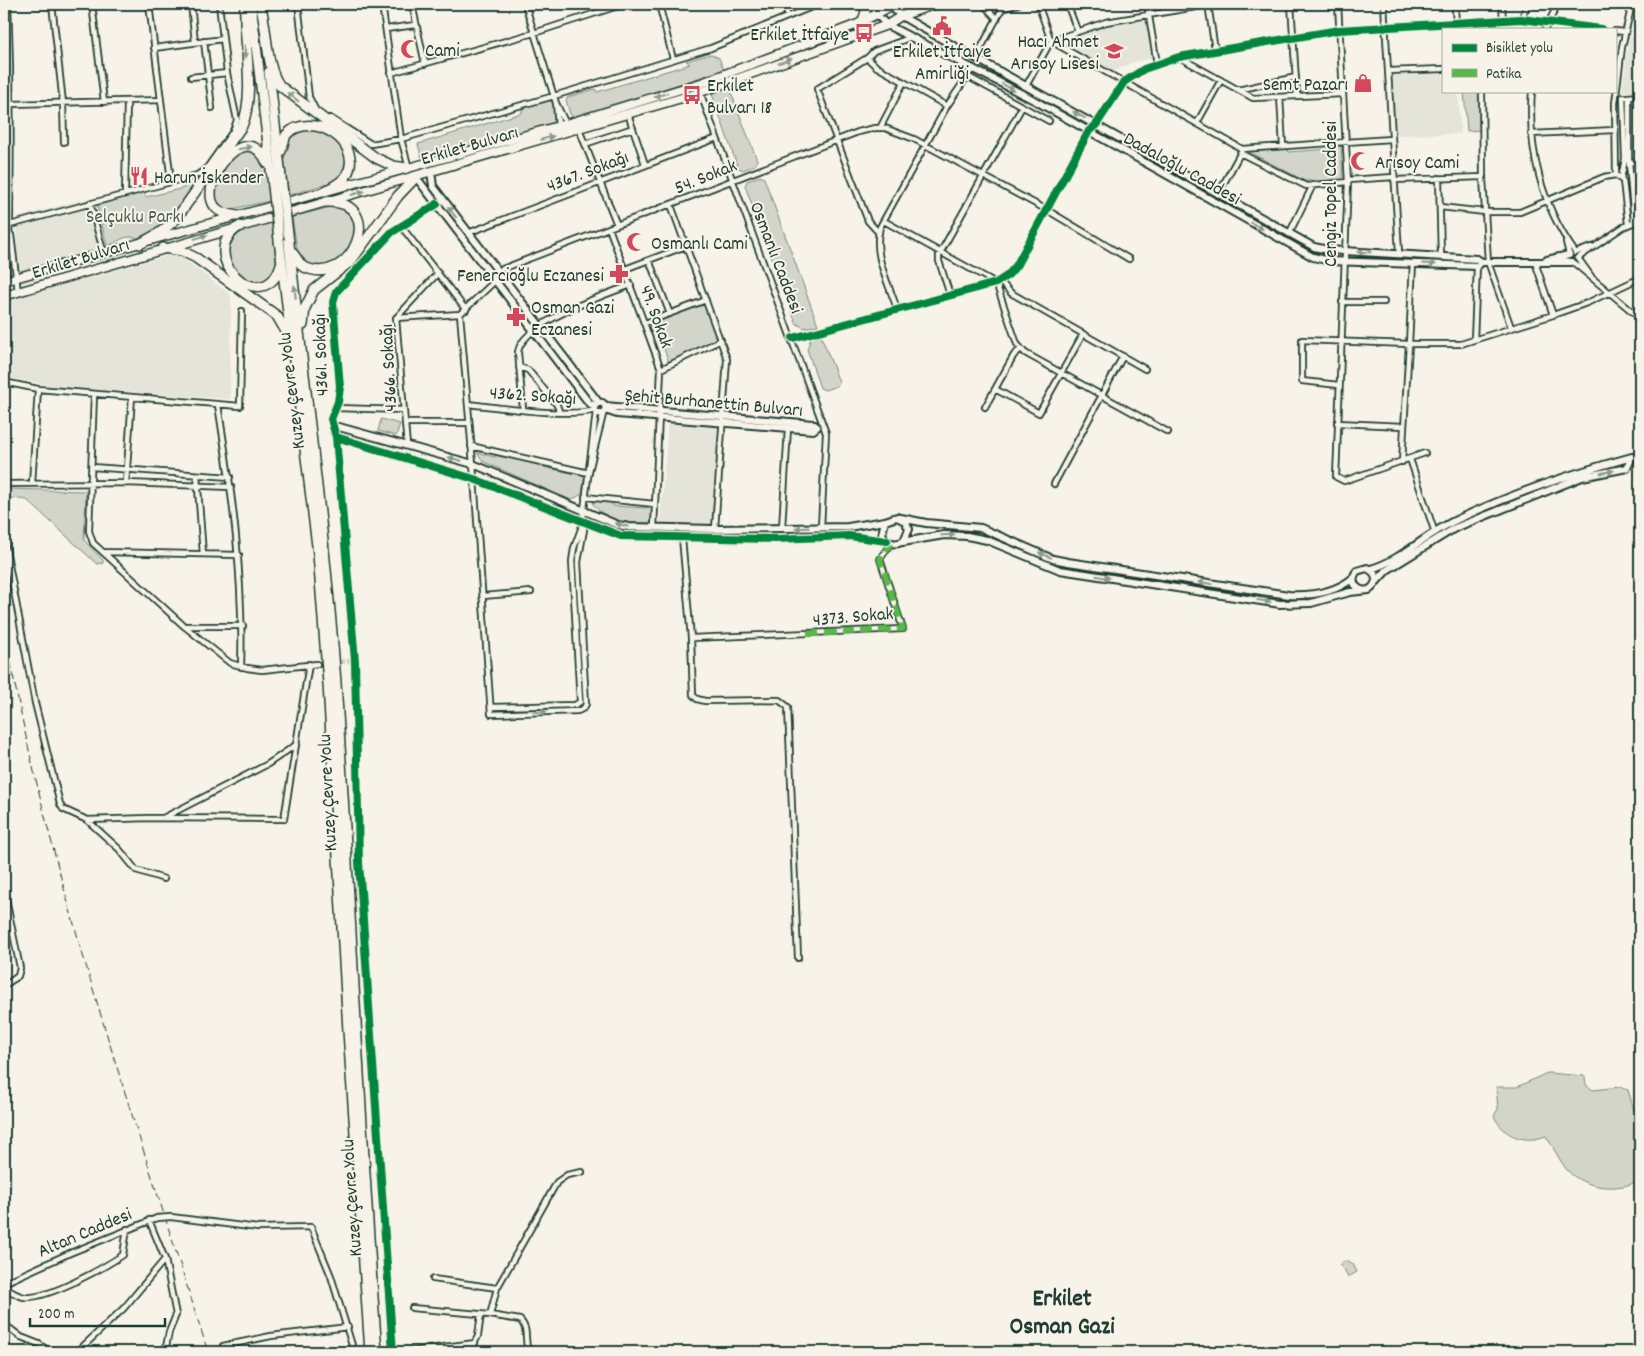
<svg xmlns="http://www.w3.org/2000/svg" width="1644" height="1356" font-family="Dekko,sans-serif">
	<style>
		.built { fill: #e5e4d9 }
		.green { fill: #d3d5ca; stroke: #79897f }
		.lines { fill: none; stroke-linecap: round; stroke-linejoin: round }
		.street-tunnel { stroke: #cccfc4; stroke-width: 4.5; stroke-dasharray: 4.5 2; stroke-linecap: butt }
		.street-casing { stroke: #1f3d34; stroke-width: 8 }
		.secondary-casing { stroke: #1f3d34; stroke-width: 10 }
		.primary-casing { stroke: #1f3d34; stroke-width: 11 }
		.highway-casing { stroke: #1f3d34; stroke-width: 12 }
		.street { stroke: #f7f3e8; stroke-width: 4.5 }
		.secondary { stroke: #f7f3e8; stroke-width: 6 }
		.primary { stroke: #f7f3e8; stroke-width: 8 }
		.highway { stroke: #f7f3e8; stroke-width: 9 }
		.rail { stroke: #1f3d34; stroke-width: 1; stroke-dasharray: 8 4; stroke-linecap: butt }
		.street-bridge-casing { stroke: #1f3d34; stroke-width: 8; stroke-linecap: butt }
		.highway-bridge-casing { stroke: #1f3d34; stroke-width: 12; stroke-linecap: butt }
		.street-bridge { stroke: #f7f3e8; stroke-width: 4.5 }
		.highway-bridge { stroke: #f7f3e8; stroke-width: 9 }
		.quiet { stroke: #58b947; stroke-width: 6; stroke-dasharray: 12 6; stroke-linecap: butt }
		.cycleway-casing { stroke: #f7f3e8; stroke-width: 11 }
		.cycleway { stroke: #00873e; stroke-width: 8 }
		.oneway { fill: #8b988e }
		.labels { text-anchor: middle; stroke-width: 4; stroke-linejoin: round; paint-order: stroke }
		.poi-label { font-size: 19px; fill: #1f3d34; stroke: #f7f3e8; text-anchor: start }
		.street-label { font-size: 19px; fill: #1f3d34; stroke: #f7f3e8 }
		.park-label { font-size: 19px; fill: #435b52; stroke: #f7f3e8 }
		.district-label { font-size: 24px; font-weight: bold; fill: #1f3d34; stroke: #f7f3e8 }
	</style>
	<rect width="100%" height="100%" fill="#f7f3e8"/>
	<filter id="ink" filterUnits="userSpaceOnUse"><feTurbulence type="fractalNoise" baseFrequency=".02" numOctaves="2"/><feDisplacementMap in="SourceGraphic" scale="10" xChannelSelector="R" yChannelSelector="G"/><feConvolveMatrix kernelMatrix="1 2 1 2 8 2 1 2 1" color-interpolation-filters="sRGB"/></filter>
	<g filter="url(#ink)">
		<path class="built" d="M1146,18L1153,58L1133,62L1113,72L1064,45L1065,41L1109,24Z
			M1629,36L1640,38V92H1622Z
			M1443,72V91H1458L1461,134L1394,135L1391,76Z
			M89,198L104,257L17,286L16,218Z
			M166,256L181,257L231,295L230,399L60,387L4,377V301Z
			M668,420L725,425L719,526L660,525Z"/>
		<path class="green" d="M711,54L719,58L724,70L574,117L570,114L566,100L568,97L595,89L597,92L690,64L686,61Z
			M729,87L757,160L755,165L743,170L738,168L712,94Z
			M1464,91H1483L1485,130L1467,131Z
			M549,101L554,103L557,118L552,124L426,159L421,156L418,144L522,113V109Z
			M313,127C339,138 348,143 345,172L336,181L289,195L283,153L290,134Z
			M1341,145L1343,180L1305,181L1249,152L1287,148L1288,152L1329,149L1331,146Z
			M243,149L263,156L267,170L270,201L227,210L222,209L212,195L222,168Z
			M760,176L764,178L818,325L804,328L796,323L745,186L747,181Z
			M201,177L168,224L137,238C123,234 118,243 107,246L97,205L144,192L146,197L184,188V183Z
			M335,206L352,212L357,234L346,256L326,267L307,265L298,256L292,217Z
			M272,222L277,269L264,283L245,281L230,266L227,245L236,233Z
			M708,302L720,333L713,341L670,365L654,322Z
			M820,333L839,382L837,386L825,390L820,388L807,349L811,338Z
			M381,419L400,424L396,436L378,431Z
			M477,453L495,457L496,453L538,462V466L586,476L582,494L571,500L484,462Z
			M4,489L86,491L84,540L103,560V563L97,564L27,500L4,497Z
			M594,501L613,503V506L647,508L648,505H656L654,522C634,526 605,521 593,504Z
			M1547,1073L1585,1076L1586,1085L1593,1090L1620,1087L1628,1090L1634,1110L1640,1119V1180C1619,1192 1584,1189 1567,1170C1559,1160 1553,1146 1546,1136C1525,1144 1504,1137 1494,1116L1498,1109L1496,1087H1517Z
			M1344,1261L1353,1264L1357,1272L1348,1277L1344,1269L1339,1265Z"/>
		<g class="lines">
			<path class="street-tunnel" d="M334,662L355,661"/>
			<g class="street-casing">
				<path id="street" d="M52,4L63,103L64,142
					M92,4L104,102
					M149,4L171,181
					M191,4L195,42
					M298,4L309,97L315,109
					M382,4L401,139L409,168
					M412,4L425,64
					M525,4L556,103L566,124
					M659,4L673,59
					M783,4L788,16
					M871,4L876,14
					M983,4L997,19
					M1038,4L1051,41L1242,149L1391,139
					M1067,4L1078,32
					M1147,4L1157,64
					M1208,4L1215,50
					M1291,4L1297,96
					M1338,4L1348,182L1336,477L1344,481L1425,453
					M1384,4L1399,253
					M1455,4L1456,29
					M1502,4L1503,21
					M1521,19L1528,4
					M386,29L415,25
					M1545,29L1558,4
					M1615,31L1625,32
					M912,37L874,51L867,58L877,67L947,106
					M204,41L212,108
					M154,48L223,39
					M976,57L1002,9L1018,4
					M1179,57L1253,98L1343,94
					M867,58L817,89L868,221L879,233
					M1388,71L1443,69
					M391,73L534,33L624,4
					M967,76L1049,121
					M191,77L227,73
					M1026,86L1051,41L1106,22L1208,5
					M1238,90L1296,77
					M1482,91L1483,177L1488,262L1511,327
					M1532,91C1527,149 1542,206 1575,252
					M700,92L826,433L821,527
					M1280,97L1283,146
					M1627,97L1640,96
					M1629,97V162L1634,222
					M556,103L558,126
					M12,104L161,100
					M628,114L645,164
					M330,118L371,144L401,139L554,96L711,48L819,4
					M1197,123L1221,80
					M880,128L904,82
					M579,129L617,225
					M1531,134L1615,130
					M585,144L633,128
					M1240,153L1306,186L1348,182
					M1629,162H1640
					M1616,175L1615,103L1622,47L1631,8L1635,4
					M1439,178L1441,255
					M1621,179L1625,159L1623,97
					M1348,180L1394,177
					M1394,180L1483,177
					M125,194L127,101
					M1218,194L1242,150
					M90,203L104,254
					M671,205L727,359L715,529
					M1440,207L1485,212H1520L1604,177L1616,175L1623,181L1628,224
					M884,221L996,283L1017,344L1025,353L1168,432
					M10,225L197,175L206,169L233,131L237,120L227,73L219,4
					M401,226L466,310
					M609,228L661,369L654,528
					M468,233L717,138
					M1289,234L1313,185
					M11,235L18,292
					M1566,242L1569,254
					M1575,253L1591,247
					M1578,258L1623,227L1640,220
					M1578,258L1591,276
					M649,260L670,314
					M1535,262L1553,315L1587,303L1640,278
					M1573,262L1640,318
					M625,269L686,246
					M497,271L858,132L875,128H885L914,139L1047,210L1129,259
					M1000,281L1011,293L1145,369
					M950,295L939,261V255L1022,107
					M6,296C3,269 10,242 10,215C11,145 11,74 8,4
					M1342,302H1384
					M897,309C889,284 872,254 880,227L947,106L973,68
					M460,314L473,464L491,714L578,711L584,708L586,704L578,562L584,530L582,526L596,412
					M396,318L460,314L496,280
					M645,323L706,300
					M793,338L996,283L1008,275L1016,266L1089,131L1096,125L1124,82L1144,69L1179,57L1339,30L1521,19L1601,29
					M1474,340L1477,266
					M519,367L528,370L557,405L559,411
					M661,369L721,340
					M4,382L38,389L240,406L242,311
					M1339,385L1302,381V340L1409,344L1413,263
					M995,389L1039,413L1083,334
					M94,394L89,531L93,543L184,626L230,663L247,668L262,670L317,664
					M468,404C496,407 571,418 595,410
					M218,405C232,492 244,578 241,667
					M985,407L1014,355L1021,349
					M336,408L404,410
					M523,409L518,352C522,323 606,294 631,285
					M405,423H469
					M1337,423L1403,426
					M334,432L331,419L338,402L340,387L333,302L336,292L392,232L437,204
					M336,437L355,661L359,862L393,1352
					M407,446L396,318L438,273
					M471,446L589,473
					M1632,457L1640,455
					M1410,459L1435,533
					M1402,462L1409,344H1461L1553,315
					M92,467L230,477
					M589,471L604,411
					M197,475L203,554
					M126,483L132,397
					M4,484L126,483L231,487
					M32,484L38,389
					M1054,484L1123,356
					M585,497L655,504
					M782,528L788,428
					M4,538L35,703L60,804L63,809L87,820L149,818L284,819L309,664
					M682,538L691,638L693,695L697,699L705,701L779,700L788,707L798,958
					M103,552L239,555
					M483,596L531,592
					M184,626H243
					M691,638L903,629L880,559L891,543
					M491,707L575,705L580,702L572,561L574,548L582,526
					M165,817L268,764L297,744
					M87,820L119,849L136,870L164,879
					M4,889L20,968L18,976L4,986
					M171,1217L258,1228L311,1227L331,1276L354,1352
					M149,1220L165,1259L176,1315L169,1332L165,1352
					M433,1279L497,1288L557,1182L567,1175L582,1172
					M4,1283L70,1253L157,1218
					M4,1287C10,1291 17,1296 24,1297C47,1300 103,1268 123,1255L127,1229
					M412,1308L490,1315L520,1320C530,1330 523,1342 529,1352
					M490,1315L497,1288
					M4,1324L21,1337L39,1344L50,1352
					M77,1352L124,1308L165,1259
					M224,1352L223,1346L271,1336L348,1327
					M405,1352L475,1343
					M470,1352L478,1336L481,1314"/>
			</g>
			<g class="secondary-casing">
				<path id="secondary" d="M891,6L901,16L938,37L1314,247L1328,250L1477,259L1482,262H1571
					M876,14L887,25L1032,99L1313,257L1330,261L1477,266L1482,262
					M431,172L433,186L599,403
					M416,177L589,403L595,406
					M1547,260L1569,255
					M594.5 408a5.5 5.5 0 1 1 11 0a5.5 5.5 0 1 1-11 0Z
					M605,406L813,424L817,427
					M605,410L617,414L813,430L817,427
					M901,518L926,523L981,528L1053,559L1068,562L1289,595C1311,596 1336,592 1353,578
					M885,521L882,534C886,543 895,546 904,541L909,529L905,521L897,517L885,521L848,527L715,529L629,527L618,525L473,464L339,427L334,432L336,437L474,479L621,536L776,539L849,536L887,541
					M903,542L944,535L967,536L987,540L1060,570L1280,604L1311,603L1350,592L1369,590C1379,583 1378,573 1367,568L1357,571C1351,578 1353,586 1361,590
					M1371,569C1402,560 1426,534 1456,520C1512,494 1572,473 1632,457
					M1376,582L1387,570L1455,528L1582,477L1627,468L1632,457"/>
			</g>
			<g class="primary-casing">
				<path id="primary" d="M862,22L868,4
					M4,266L7,260
					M4,281L566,124L704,82L858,24L891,6L902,4
					M4,296L692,95L887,25L901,16L936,4"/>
			</g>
			<g class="highway-casing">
				<path id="highway" d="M251,4L273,186
					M260,4C268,28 265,67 280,86L376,158L393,166L407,168
					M269,72L282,186
					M281,151L286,135C312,108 366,144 346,176C342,183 331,187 324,192
					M237,216C230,214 221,214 216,208C195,186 246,114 267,163
					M240,226C192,255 265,321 281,264
					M288,234C304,384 325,533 336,683C351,906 360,1129 377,1352
					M279,240L318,554L328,684L348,1031L370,1352
					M140,244L161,232L176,219L242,126C256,93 243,41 245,4
					M163,248L182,251L196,258L277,316L288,335
					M292,252L302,266C352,292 389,199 326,202
					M303,325L305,308L314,290L351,261L398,196L416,177"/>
			</g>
			<use href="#street" class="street"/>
			<use href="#secondary" class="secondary"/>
			<use href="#primary" class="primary"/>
			<use href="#highway" class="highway"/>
			<path class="rail" d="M4,626C47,874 133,1113 208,1352"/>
			<g class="street-bridge-casing">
				<path id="street-bridge" d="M157,1218L171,1217"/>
			</g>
			<g class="highway-bridge-casing">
				<path id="highway-bridge" d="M273,186L279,240
					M282,186L288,234"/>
			</g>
			<use href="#street-bridge" class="street-bridge"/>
			<use href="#highway-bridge" class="highway-bridge"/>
			<path class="quiet" d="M807,634L903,629L880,559L891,543"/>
			<g class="cycleway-casing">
				<path id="cycleway" d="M437,204L392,232L336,292L333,302L340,387L338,402L331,419L336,437L474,479L621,536L776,539L849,536L887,541
					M793,338L996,283L1008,275L1016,266L1089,131L1096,125L1124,82L1144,69L1179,57L1339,30L1521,19L1601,29
					M336,437L355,661L359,862L393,1352"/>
			</g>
			<use href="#cycleway" class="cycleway"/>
		</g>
		<defs><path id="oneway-solid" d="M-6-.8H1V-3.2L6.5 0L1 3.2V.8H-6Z" transform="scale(1.25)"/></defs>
		<g class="oneway">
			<use href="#oneway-solid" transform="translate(245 52) rotate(86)"/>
			<use href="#oneway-solid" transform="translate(785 61) rotate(-20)"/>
			<use href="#oneway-solid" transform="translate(1008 87) rotate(28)"/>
			<use href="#oneway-solid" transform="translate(661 95) rotate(163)"/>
			<use href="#oneway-solid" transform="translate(293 97) rotate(-142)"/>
			<use href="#oneway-solid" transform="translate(1079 115) rotate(-151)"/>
			<use href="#oneway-solid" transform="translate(547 138) rotate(-16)"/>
			<use href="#oneway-solid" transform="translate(245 148) rotate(-9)"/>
			<use href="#oneway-solid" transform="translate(358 193) rotate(-15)"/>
			<use href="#oneway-solid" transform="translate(452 212) rotate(-127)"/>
			<use href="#oneway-solid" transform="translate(1257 226) rotate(30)"/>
			<use href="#oneway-solid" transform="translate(201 237) rotate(-16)"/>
			<use href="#oneway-solid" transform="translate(1364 252) rotate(-178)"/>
			<use href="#oneway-solid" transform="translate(1429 264) rotate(3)"/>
			<use href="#oneway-solid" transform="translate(295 292) rotate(-97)"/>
			<use href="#oneway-solid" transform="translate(455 459) rotate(-165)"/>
			<use href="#oneway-solid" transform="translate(1607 472) rotate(-12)"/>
			<use href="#oneway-solid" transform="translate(622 525) rotate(-166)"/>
			<use href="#oneway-solid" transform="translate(802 528) rotate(179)"/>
			<use href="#oneway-solid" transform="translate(948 535) rotate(-1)"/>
			<use href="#oneway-solid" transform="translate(1045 555) rotate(-156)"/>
			<use href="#oneway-solid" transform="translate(1103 577) rotate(9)"/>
			<use href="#oneway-solid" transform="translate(1205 583) rotate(-172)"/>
			<use href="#oneway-solid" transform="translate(1264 601) rotate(9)"/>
			<use href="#oneway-solid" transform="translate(540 712) rotate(-2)"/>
		</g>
	</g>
	<defs>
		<g id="civic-bare" transform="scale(1.5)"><path d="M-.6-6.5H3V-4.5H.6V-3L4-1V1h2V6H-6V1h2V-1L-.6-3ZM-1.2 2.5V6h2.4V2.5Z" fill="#d1495b" stroke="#f7f3e8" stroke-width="2.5" paint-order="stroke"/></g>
		<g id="bus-bare" transform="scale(1.5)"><path d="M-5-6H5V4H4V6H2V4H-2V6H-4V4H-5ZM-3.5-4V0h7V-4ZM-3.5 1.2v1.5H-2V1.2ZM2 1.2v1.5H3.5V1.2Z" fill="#d1495b" stroke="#f7f3e8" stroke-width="2.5" paint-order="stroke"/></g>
		<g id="mosque-bare" transform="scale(1.5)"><path d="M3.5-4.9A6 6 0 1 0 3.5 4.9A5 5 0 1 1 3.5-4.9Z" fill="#d1495b" stroke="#f7f3e8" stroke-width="2.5" paint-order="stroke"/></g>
		<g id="school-bare" transform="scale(1.5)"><path d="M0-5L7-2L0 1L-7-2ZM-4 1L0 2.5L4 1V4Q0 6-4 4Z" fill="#d1495b" stroke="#f7f3e8" stroke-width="2.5" paint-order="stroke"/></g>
		<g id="shop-bare" transform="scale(1.5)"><path d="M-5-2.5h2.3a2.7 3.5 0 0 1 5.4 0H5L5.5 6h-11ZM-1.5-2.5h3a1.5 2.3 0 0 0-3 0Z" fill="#d1495b" stroke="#f7f3e8" stroke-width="2.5" paint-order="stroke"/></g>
		<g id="restaurant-bare" transform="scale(1.5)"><path d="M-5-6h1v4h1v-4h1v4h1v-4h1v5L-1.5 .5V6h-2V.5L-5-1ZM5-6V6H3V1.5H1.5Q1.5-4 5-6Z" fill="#d1495b" stroke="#f7f3e8" stroke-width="2.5" paint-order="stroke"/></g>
		<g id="pharmacy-bare" transform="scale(1.5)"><path d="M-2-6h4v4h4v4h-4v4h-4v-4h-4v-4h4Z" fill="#d1495b" stroke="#f7f3e8" stroke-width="2.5" paint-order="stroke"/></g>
	</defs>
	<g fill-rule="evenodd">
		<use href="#civic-bare" x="942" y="26"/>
		<use href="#bus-bare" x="864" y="33"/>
		<use href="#mosque-bare" x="410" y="49"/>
		<use href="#school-bare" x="1114" y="51"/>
		<use href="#shop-bare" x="1363" y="83"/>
		<use href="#bus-bare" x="692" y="95"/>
		<use href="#mosque-bare" x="1360" y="161"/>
		<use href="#restaurant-bare" x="139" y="176"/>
		<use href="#mosque-bare" x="636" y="242"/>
		<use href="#pharmacy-bare" x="619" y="274"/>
		<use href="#pharmacy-bare" x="516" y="317"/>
	</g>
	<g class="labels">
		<g class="poi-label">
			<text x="849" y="40" text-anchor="end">Erkilet İtfaiye</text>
			<text x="1099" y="47" text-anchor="end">Hacı Ahmet<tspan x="1099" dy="22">Arısoy Lisesi</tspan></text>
			<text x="425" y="56">Cami</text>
			<text x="942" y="57" text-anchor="middle">Erkilet İtfaiye<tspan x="942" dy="22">Amirliği</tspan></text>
			<text x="1348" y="90" text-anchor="end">Semt Pazarı</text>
			<text x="707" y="91">Erkilet<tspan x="707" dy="22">Bulvarı 18</tspan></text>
			<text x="1375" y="168">Arısoy Cami</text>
			<text x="154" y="183">Harun İskender</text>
			<text x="651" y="249">Osmanlı Cami</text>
			<text x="604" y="281" text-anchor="end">Fenercioğlu Eczanesi</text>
			<text x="531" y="313">Osman Gazi<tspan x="531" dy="22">Eczanesi</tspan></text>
		</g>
		<g class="street-label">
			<text transform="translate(469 144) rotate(-16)" y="7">Erkilet Bulvarı</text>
			<text transform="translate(1183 167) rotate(29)" y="7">Dadaloğlu Caddesi</text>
			<text transform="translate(587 170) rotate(-21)" y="7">4367. Sokağı</text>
			<text transform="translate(705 175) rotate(-22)" y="7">54. Sokak</text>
			<text transform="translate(1329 194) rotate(-90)" y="7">Cengiz Topel Caddesi</text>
			<text transform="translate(80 257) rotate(-17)" y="7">Erkilet Bulvarı</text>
			<text transform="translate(778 257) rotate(69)" y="7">Osmanlı Caddesi</text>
			<text transform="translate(658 316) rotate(70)" y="7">49. Sokak</text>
			<text transform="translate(319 355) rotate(-92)" y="7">4361. Sokağı</text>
			<text transform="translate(387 368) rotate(-93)" y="7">4366. Sokağı</text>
			<text transform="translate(290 391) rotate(-97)" y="7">Kuzey Çevre Yolu</text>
			<text transform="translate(533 394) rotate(4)" y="7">4362. Sokağı</text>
			<text transform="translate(714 401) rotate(5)" y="7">Şehit Burhanettin Bulvarı</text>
			<text transform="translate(853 615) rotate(-5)" y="7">4373. Sokak</text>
			<text transform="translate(326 793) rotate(-93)" y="7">Kuzey Çevre Yolu</text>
			<text transform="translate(350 1198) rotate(-94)" y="7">Kuzey Çevre Yolu</text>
			<text transform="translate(84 1231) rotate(-23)" y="7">Altan Caddesi</text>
		</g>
		<g class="park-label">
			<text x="135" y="222">Selçuklu Parkı</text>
		</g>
		<g class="district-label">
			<text x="1062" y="1305">Erkilet<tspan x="1062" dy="28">Osman Gazi</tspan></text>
		</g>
	</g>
	<rect width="1644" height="1356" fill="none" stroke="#f7f3e8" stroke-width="20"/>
	<rect x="10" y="10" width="1624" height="1336" fill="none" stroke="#1f3d34" stroke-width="2" filter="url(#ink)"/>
	<rect x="1442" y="28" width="175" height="65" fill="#f7f3e8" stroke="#a1aaa0"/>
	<rect x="1452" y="44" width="25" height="8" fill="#00873e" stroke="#a1aaa0"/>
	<text x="1486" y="52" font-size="15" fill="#1f3d34">Bisiklet yolu</text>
	<rect x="1452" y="69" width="25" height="8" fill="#58b947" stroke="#a1aaa0"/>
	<text x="1486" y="78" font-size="15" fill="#1f3d34">Patika</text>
	<path d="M30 1318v8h135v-8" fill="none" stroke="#1f3d34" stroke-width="2.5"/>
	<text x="38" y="1318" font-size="15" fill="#1f3d34" stroke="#f7f3e8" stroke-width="4" paint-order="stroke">200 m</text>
</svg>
